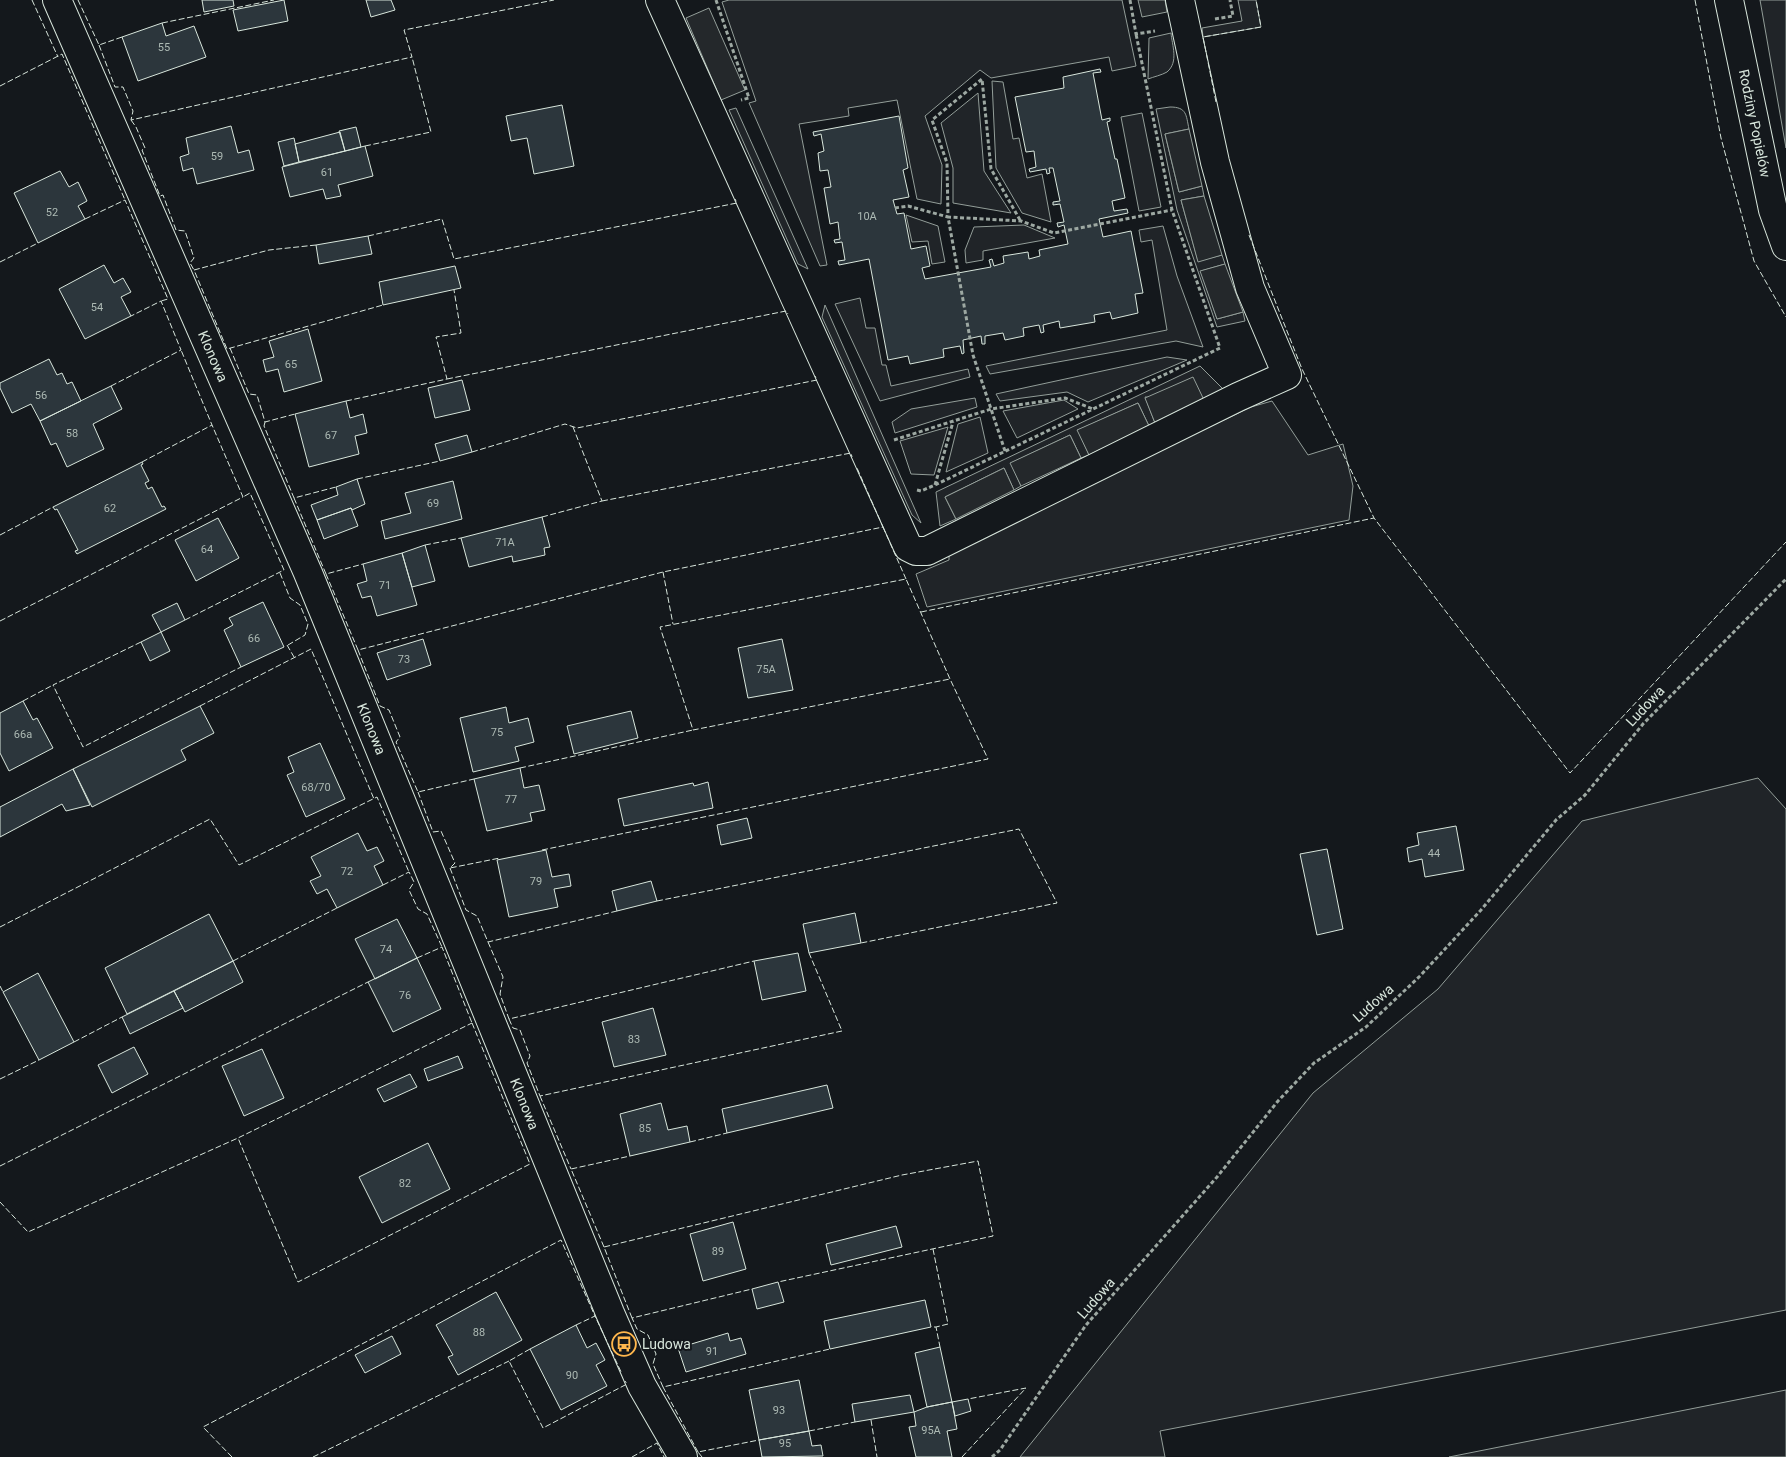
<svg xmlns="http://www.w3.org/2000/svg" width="1786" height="1457" font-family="Roboto,sans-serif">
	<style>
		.green { fill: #202428; stroke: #939e99 }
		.parking { fill: #24282b; stroke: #939e99 }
		.building { fill: #2c363c; stroke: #d8e6dc }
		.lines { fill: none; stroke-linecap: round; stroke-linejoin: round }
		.minor-casing { stroke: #d8e6dc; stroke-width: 30 }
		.path { stroke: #9da8a2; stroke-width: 3; stroke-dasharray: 4 2.5; stroke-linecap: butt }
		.minor { stroke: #14181c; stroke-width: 28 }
		.fence { stroke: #d8e6dc; stroke-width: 1; stroke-dasharray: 6 2.5; stroke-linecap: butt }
		.labels { text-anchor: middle; stroke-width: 4; stroke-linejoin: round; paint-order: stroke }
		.number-label { font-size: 11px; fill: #adbab4 }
		.street-label { font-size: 14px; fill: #d8e6dc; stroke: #14181c }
		.poi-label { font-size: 14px; fill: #d8e6dc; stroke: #14181c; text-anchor: start }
	</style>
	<rect width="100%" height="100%" fill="#14181c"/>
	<path class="green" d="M729,0H1122L1136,66L1112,71L1109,57L991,78L980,70L925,116L942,165L941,204L917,199L897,100L848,108L849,116L799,124L827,265L820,266L749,103L756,101L722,2Z
		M1238,0H1256L1261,27L1203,37L1202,28L1242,21Z
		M1760,0H1786V148Z
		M1171,33C1172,45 1179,62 1167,72C1162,75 1153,77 1148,79L1149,38Z
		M992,81L1003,82L1013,139L1019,138L1027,178L1042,174L1051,222L1022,213L996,168Z
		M978,93L984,171L1011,213L953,203V168L941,123Z
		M1170,107C1187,107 1186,115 1189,129L1165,134L1179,192L1202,186L1204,196L1181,200L1198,261L1222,255L1225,264L1201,271L1217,319L1243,312L1245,321L1217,327L1177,210L1156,109Z
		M736,108L808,269L798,264L729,110Z
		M1142,113L1161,207L1139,211L1121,117Z
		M906,215L938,226L945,262L932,264L928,241L912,242Z
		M1024,225L1055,238L983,251V260L966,263L965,250L974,227Z
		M1163,226L1177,276L1203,347L1176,341L990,374L986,366L1167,330L1152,240L1141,242L1139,230Z
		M860,298L866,328H875L882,365H886L891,386L968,369L970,377L880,401L835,304Z
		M825,305L921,523L912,515L822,317Z
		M1167,357L1187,360L1088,402L1067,392L1000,401L996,394Z
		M1200,366L1225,391L1204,400L1145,397L1155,423L1149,426L1138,403L1078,430L1089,455L1081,458L1070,435L1011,463L1021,486L1014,490L1004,468L945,497L956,519L940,526L936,492Z
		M975,398L977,407L895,433L892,422L911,409Z
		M1064,400L1078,409L1017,438L1003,411Z
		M1272,401L1308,455L1343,444L1353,486L1349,520L927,607L916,574L949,560V551L1251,407Z
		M980,417L988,453L946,472L958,424Z
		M948,427L934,475L911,474L900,441Z
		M1758,778L1786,809V1310L1160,1431L1165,1457H1020L1313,1093L1438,989L1582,821Z
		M1786,1390V1457H1449Z"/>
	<path class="parking" d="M1138,0H1165L1167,12L1142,17Z
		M709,8L745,90L721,100L686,18Z
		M1189,129L1202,186L1179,192L1165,134Z
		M1204,196L1222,255L1198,262L1181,200Z
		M1225,264L1243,312L1217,319L1200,271Z
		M1193,377L1204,400L1155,423L1145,398Z
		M1138,403L1149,426L1089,455L1077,430Z
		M1070,435L1081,458L1021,486L1010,463Z
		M1004,468L1014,490L956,519L945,497Z"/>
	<path class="building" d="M202,0H233L234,6L204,12Z
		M284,0L288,21L238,31L233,10Z
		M366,0H391L395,10L371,17Z
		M162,23L166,36L194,26L206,57L138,81L122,37Z
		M1100,69L1101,72L1093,73L1102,120L1110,118V121L1107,122L1115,159H1117L1125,198L1112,201L1114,211L1127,209L1128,213L1099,219L1103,237L1131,231L1143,293L1135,294L1138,313L1112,319L1110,312L1094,315L1095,322L1060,328L1059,321L1043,325L1044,332L1041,333L1039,325L1023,328L1024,336L1005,340L1003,333L985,336V344H982L981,336L963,340L964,353L962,354L960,346L943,349L944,357L910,364L908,356L888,360L869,259L839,265L838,261L845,260L842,242L835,243L834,240L840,239L838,222L830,224L824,188L831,187L828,170L820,171L818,153L824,151L821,134L814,136L813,132L899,116L908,168L903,170L909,197L893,200L897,214L904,213L911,249L926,246L930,266L922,268L925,279L991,267L989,260L992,259L994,266L1004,263L1003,256L1028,252L1029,259L1040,256L1039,250L1068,244L1064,225L1058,227L1057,223L1064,222L1060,204L1053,205V202L1060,201L1053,168H1049L1050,173L1047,174L1046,169L1030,172L1029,169L1036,167L1034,151L1026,152L1015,97L1064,88L1063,77Z
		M562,105L574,166L534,174L527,138L511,141L506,116Z
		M231,126L238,153L249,150L254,170L197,184L193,168L183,171L180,157L189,154L186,138Z
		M356,127L361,147L345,151L339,131Z
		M340,132L345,151L299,162L295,144Z
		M294,138L299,162L284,166L278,142Z
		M365,146L373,176L338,185L341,196L326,199L323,189L290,197L282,167Z
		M60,171L69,187L78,182L87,201L78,206L85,219L38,243L14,193Z
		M368,236L372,254L319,264L316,245Z
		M104,265L114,283L123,278L131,292L121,297L131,316L85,339L59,289Z
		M455,266L461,288L383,305L379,282Z
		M308,329L322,381L284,392L278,369L266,372L263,360L274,357L269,341Z
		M49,359L57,375L62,373L67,384L72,382L81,401L40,421L31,404L12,413L0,388V383Z
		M462,380L470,410L435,418L428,388Z
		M111,386L122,409L93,424L104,449L67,467L56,443L51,445L40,421Z
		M346,401L350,418L363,414L367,433L355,436L359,454L309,467L295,414Z
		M467,435L472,452L440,461L435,444Z
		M142,462L143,464L141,465L149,481L145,483L148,489L152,487L162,507L164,506L166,509L77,554L75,551L78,550L57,509L55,510L53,507Z
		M357,479L365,504L352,510L351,508L317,520L311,505L338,495L336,487Z
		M453,481L462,519L385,539L381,521L411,513L405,493Z
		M351,508L358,526L324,539L317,520Z
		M542,517L550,547L544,548L545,555L513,562L512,556L469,567L461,538Z
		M218,518L239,558L196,581L175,540Z
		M425,545L435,581L412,587L402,553Z
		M402,553L417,605L377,616L371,596L362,598L357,584L367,581L363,564Z
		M263,602L284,647L241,667L224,630L233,625L229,618Z
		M177,603L185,620L161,632L152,615Z
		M161,632L170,651L150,661L141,642Z
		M423,639L431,665L387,680L377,653Z
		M782,639L793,690L748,698L738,648Z
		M23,701L33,720L37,718L53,748L9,771L0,753V713Z
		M200,706L214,733L181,750L186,760L92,807L73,769Z
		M506,707L509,723L528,718L534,742L515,747L519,761L473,772L460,718Z
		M631,711L638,738L574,754L567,726Z
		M320,743L345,799L306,817L287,775L294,772L288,757Z
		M520,768L524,788L539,785L545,810L530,813L532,821L487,831L474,779Z
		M73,769L90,805L66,811L62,804L0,837V807Z
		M708,782L713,808L624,826L618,799L693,783L694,786Z
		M747,818L752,838L721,845L717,825Z
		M1456,826L1464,870L1425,877L1422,859L1409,862L1407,848L1419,845L1417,833Z
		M358,833L367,851L377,847L384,861L374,866L383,885L337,908L327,889L317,894L310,881L321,876L311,857Z
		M1327,849L1343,929L1317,935L1300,854Z
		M546,850L552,877L569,874L571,886L554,889L558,907L509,917L497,860Z
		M651,881L657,901L617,911L612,891Z
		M855,913L861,943L809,953L803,924Z
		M209,914L233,961L127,1014L105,968Z
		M397,919L417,958L375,979L355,939Z
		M798,953L806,991L762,1000L754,961Z
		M417,958L441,1009L393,1032L368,982Z
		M233,961L243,982L185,1012L174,991Z
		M38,973L74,1042L39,1060L3,992Z
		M174,991L183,1008L130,1034L122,1017Z
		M653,1008L666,1055L614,1067L602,1022Z
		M134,1047L148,1074L112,1093L98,1065Z
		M262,1049L284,1098L244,1116L222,1066Z
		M458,1056L463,1068L428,1081L424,1069Z
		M410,1074L417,1087L384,1102L377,1089Z
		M827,1085L833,1108L727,1133L722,1109Z
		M661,1103L668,1130L687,1126L690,1142L630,1156L620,1114Z
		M428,1143L450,1189L382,1223L359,1177Z
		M733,1222L746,1269L703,1281L690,1234Z
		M896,1226L902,1247L831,1265L826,1244Z
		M778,1282L784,1302L757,1309L752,1289Z
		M496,1292L522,1340L458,1375L448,1357L453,1355L436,1325Z
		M925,1300L931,1327L830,1349L824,1321Z
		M576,1325L587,1348L596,1343L605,1360L596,1365L607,1386L561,1410L530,1349Z
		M728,1333L730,1341L741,1338L746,1354L686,1372L678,1348Z
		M392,1336L401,1354L365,1373L355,1355Z
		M940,1347L952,1402L927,1407L915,1353Z
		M799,1380L809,1431L759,1440L749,1390Z
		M910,1395L914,1412L855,1422L852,1404Z
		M968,1399L971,1411L955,1416L952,1402Z
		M952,1402L957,1429L947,1431L952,1457H916L909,1427L916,1426L914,1412L927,1407Z
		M809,1431L812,1446L821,1445L823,1456L762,1457L759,1440Z"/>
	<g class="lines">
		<g class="minor-casing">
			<g id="minor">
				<path id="s1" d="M57,0L308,573L610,1313L642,1386L683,1457"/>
				<path d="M660,0L908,547L916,551H927L1238,397L1287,375L1250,288L1215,162L1180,0"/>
				<path id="s2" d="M1729,0L1773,210L1786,246"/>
			</g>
		</g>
		<path class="path" d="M716,0L749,98L741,100
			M1130,0L1136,34L1155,31
			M1215,19L1233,16L1230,0
			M895,208L908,206L948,217L947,163L932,120L982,79L991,169L1020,220
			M894,440L991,409L1065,398L1093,409
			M1005,451L973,355L948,217L1021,221L1054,233L1172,210
			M935,485L953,422
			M917,490L921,491L935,485L1220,348L1172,210L1136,34
			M992,1457L1000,1450L1086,1325L1217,1177L1278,1101L1314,1063L1366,1027L1420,976L1481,910L1556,820L1585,795L1643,724L1786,579"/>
		<use href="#minor" class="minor"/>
		<path class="fence" d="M32,0L58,57
			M78,0L99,45L122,37
			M1695,0L1721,138L1754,261L1786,317
			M162,23L274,0
			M99,45L115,87H123L133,111L131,120L412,57L404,30L554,0
			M0,86L62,54L125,200
			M1216,102L1203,37L1261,27L1256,0
			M131,120L136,127L145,148L142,150L160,196L163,195L176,230L185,231L194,258L190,263L194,270
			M365,146L431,132L412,57
			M85,219L125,200L168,299L161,301
			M1249,235L1302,369L1374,518L1570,773L1786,542
			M368,236L442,219L454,259L737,203L735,199
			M316,245L269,250L194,270L227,349L383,305
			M0,262L38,243
			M230,348L249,394L257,395L265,422L295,414
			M447,379L786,311L788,314
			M111,386L181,350L161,301L131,316
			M346,401L447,379L436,337L461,333L454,290
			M265,422L264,426L294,498L336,487
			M472,452L565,424L577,428L817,380L815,376
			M142,462L212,425L181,350
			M357,479L440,461
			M294,498L326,574L363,564
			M602,501L851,453L852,457
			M542,517L602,501L573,427
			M883,527L906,579
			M0,535L53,507
			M425,545L461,538
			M663,572L673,624
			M280,573L290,598L300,605L308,624L305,635L288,645
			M326,574L358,650L663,572L883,527L857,468
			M921,612L1374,518
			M185,620L284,570L250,493L243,497
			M0,621L243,497L212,425
			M141,642L53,685L83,747L241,667
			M287,645L294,657
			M358,650L380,706L389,710L400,737L396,742L418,792L474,779
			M23,701L53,685
			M200,706L311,649L374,799
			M520,768L693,730
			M418,792L433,832L441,831L455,863L450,868L500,858
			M542,850L988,759L950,679L906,579L660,627L693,730L950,679
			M450,868L466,910L477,916L488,942L617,911
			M383,885L409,872L414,882L409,890L418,909L427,914L442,947
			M657,901L1019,829L1057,903L861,943
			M0,927L210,819L239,865L377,797L409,872
			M488,942L503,977L500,994L509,1019L754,961
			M417,958L442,947L472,1023
			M233,961L337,908
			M0,986L3,992
			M509,1019L513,1028L520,1030L530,1056L527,1063L540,1096L842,1031L809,953
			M472,1023L530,1164L298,1282L238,1138Z
			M74,1042L122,1017
			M0,1079L39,1060
			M540,1096L571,1169
			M690,1142L727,1133
			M0,1166L368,982
			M0,1202L28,1232L238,1138
			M604,1247L571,1169L630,1156
			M933,1249L948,1324L936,1327
			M632,1318L604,1247L902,1175L978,1161L993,1236L778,1282
			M576,1325L595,1316L622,1374
			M934,1327H936L940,1347
			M530,1349L509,1361L543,1428L627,1384L625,1381
			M663,1387L653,1364L656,1354L648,1335L637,1329L632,1318L752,1289
			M871,1420L877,1457
			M809,1431L855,1422
			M698,1452L663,1387L830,1349
			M232,1457L203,1427L561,1240L595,1316
			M313,1457L509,1361
			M632,1457L657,1443L664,1457
			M702,1457L698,1452L759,1440
			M962,1457L1026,1388L968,1399"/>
	</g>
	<defs>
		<g id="bus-ring" transform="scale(1.25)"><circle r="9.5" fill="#14181c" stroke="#ffb74d" stroke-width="1.5"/><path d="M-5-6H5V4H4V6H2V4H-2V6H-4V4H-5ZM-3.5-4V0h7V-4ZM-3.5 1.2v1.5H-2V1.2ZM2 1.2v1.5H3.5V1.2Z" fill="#ffb74d"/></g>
	</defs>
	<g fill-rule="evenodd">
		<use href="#bus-ring" x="624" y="1344"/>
	</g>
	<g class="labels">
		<g class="number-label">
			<text x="164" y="51">55</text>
			<text x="217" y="160">59</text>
			<text x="327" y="176">61</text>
			<text x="52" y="216">52</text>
			<text x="867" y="220">10A</text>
			<text x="97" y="311">54</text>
			<text x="291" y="368">65</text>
			<text x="41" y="399">56</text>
			<text x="72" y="437">58</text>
			<text x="331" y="439">67</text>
			<text x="433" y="507">69</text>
			<text x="110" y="512">62</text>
			<text x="505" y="546">71A</text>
			<text x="207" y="553">64</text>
			<text x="385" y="589">71</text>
			<text x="254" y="642">66</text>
			<text x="404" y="663">73</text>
			<text x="766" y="673">75A</text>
			<text x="497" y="736">75</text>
			<text x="23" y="738">66a</text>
			<text x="316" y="791">68/70</text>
			<text x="511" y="803">77</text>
			<text x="1434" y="857">44</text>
			<text x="347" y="875">72</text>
			<text x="536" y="885">79</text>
			<text x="386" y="953">74</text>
			<text x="405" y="999">76</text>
			<text x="634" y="1043">83</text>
			<text x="645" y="1132">85</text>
			<text x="405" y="1187">82</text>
			<text x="718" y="1255">89</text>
			<text x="479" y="1336">88</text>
			<text x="712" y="1355">91</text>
			<text x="572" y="1379">90</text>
			<text x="779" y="1414">93</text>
			<text x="931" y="1434">95A</text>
			<text x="785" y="1447">95</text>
		</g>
		<g class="street-label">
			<text dy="5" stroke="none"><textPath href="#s2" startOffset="126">Rodziny Popielów</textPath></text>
			<text dy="5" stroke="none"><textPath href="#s1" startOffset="389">Klonowa</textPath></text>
			<text transform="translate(1645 706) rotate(-47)" y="5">Ludowa</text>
			<text dy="5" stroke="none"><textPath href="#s1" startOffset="794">Klonowa</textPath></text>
			<text transform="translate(1373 1003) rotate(-42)" y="5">Ludowa</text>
			<text dy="5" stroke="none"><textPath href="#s1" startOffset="1199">Klonowa</textPath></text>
			<text transform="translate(1096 1298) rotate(-49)" y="5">Ludowa</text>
		</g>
		<g class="poi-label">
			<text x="642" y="1349">Ludowa</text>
		</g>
	</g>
</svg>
